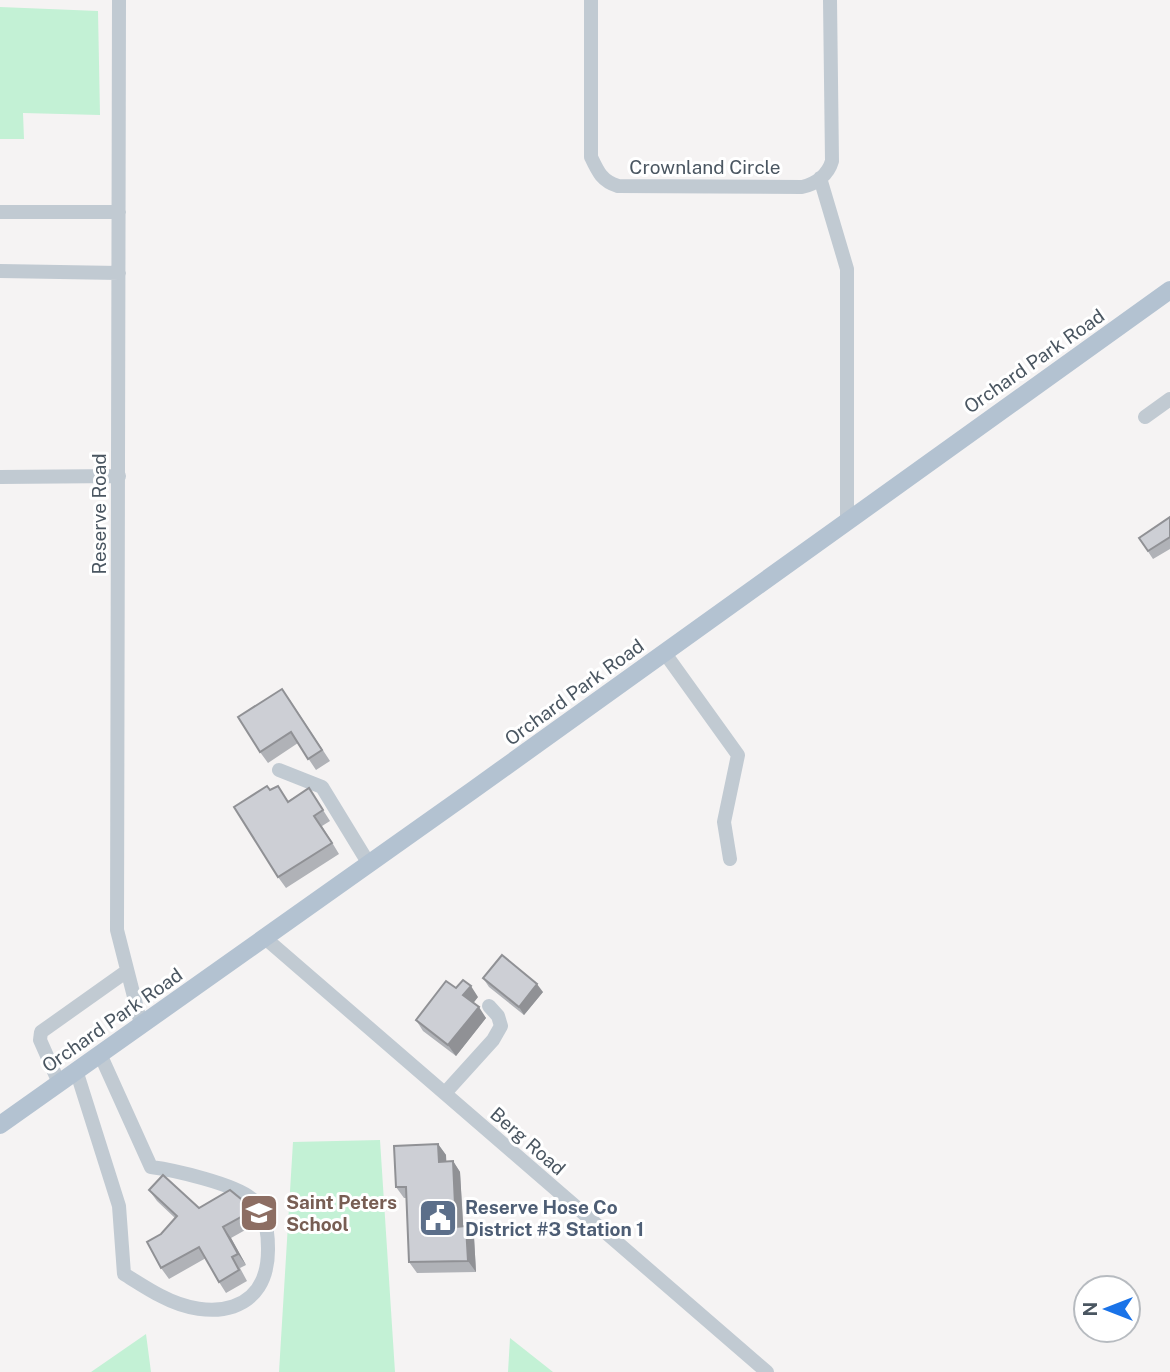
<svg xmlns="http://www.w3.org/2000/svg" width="1170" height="1372" font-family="'Public Sans',sans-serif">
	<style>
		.green { fill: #c3f1d5 }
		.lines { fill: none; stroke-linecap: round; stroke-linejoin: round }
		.minor { stroke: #c1cad2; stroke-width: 14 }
		.major { stroke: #b3c2d1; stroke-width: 18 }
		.wall { fill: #b0b2b7 }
		.shaded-wall { fill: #909195 }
		.building { fill: #cdcfd5; stroke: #909195; stroke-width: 2 }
		.labels { text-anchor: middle; stroke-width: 6; stroke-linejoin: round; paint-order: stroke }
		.street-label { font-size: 19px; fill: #4a5661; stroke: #fff }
		.education-label { font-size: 19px; font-weight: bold; fill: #785e54; stroke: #fff; text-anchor: start }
		.service-label { font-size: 19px; font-weight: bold; fill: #4e5e75; stroke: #fff; text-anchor: start }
	</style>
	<rect width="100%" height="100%" fill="#f5f3f3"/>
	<path class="green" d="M0,7L98,11L100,115L23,113L24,139H0Z
		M380,1140L395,1372H279L293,1142Z
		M146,1334L151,1372H91Z
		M510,1338L553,1372H508Z"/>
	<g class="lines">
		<path class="minor" d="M119,0L117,930L141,1024
			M591,0V157C598,172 602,181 618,186L802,187C816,184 828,175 832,161L830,0
			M820,178L847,269V520
			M0,212H119
			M0,271L119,273
			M1145,417L1170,399
			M0,477L119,476
			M664,652L738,755L724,822L730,859
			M279,770L322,787L369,864
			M265,938L767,1372
			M76,1070L119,1206L124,1274C137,1282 149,1290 161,1296C210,1322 269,1314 268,1248C268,1232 265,1211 252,1199C235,1184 174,1170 151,1167L100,1054
			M59,1083L40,1040L41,1032L127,971
			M445,1093L493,1040L501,1026L498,1016L489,1006"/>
		<path class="major" d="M0,1125L473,790L1170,290"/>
	</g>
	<path class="wall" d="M1170,517V549L1153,559L1139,538Z
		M290,700L330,761L316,770L298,743L268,763L260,752Z
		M309,788L330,821L322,826L339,854L286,888L278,877L270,790L288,801Z
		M483,978L543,992L524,1015L489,987Z
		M478,997L473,1003L486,1018L456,1056L423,1031L416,1020Z
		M438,1144L446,1155V1161H453L460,1172L463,1226H466L474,1237L476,1272L417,1273L409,1262L406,1198H404L396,1187Z
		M149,1190L199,1208L249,1210L256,1224L231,1238L246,1265L240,1268L247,1281L226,1293L219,1282L206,1258L169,1279L161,1268V1234L175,1218L157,1201Z"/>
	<path class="shaded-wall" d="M537,984L543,992L524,1015L519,1007Z
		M471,986L478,997L471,1006L463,995Z
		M479,1007L486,1018L456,1056L448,1045Z
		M438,1144L446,1155L447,1173L439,1162Z
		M453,1161L460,1172L464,1238L456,1227Z
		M241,1199L249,1210L256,1224L248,1213Z
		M466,1226L474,1237L476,1272L468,1261Z
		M223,1227L231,1238L246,1265L238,1254Z"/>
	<path class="building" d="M1170,517V537L1148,551L1139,538Z
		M282,689L322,750L308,759L291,732L260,752L238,717Z
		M267,786L270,790L278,786L288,802L309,788L323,810L314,816L332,843L278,877L234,807Z
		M502,955L537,984L519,1007L483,978Z
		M463,980L471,986L463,995L479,1007L448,1045L416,1020L446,981L456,988Z
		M438,1144L439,1162L453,1161L456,1227L466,1226L468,1261L409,1262L406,1187H396L394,1146Z
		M163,1175L199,1208L230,1190L241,1199L248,1213L223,1227L238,1254L232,1257L239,1270L219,1282L199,1247L161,1268L147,1242L161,1234L177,1216L149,1190Z"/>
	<defs>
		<g id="school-square" transform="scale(2.0125)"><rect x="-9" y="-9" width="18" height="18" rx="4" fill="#8d6e63" stroke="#fff"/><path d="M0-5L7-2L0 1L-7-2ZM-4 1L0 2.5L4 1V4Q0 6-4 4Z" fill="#fff"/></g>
		<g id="civic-square" transform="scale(2.0125)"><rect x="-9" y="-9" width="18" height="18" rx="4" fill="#5c6f8a" stroke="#fff"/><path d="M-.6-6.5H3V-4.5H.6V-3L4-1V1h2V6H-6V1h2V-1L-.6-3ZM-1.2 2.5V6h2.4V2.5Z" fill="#fff"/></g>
	</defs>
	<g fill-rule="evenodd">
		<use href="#school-square" x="259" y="1213"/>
		<use href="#civic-square" x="438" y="1218"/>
	</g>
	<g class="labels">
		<g class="street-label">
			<text x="705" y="174">Crownland Circle</text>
			<text transform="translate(1034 361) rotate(-35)" y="7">Orchard Park Road</text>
			<text transform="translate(99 514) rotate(-90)" y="7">Reserve Road</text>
			<text transform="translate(574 692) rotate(-36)" y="7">Orchard Park Road</text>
			<text transform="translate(112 1020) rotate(-35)" y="7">Orchard Park Road</text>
			<text transform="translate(528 1141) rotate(41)" y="7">Berg Road</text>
		</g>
		<g class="education-label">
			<text x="286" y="1209">Saint Peters<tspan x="286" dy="22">School</tspan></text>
		</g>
		<g class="service-label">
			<text x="465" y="1214">Reserve Hose Co<tspan x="465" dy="22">District #3 Station 1</tspan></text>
		</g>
	</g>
	<g transform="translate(1107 1309) rotate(270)"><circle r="33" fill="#ffffff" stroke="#b7bbc0" stroke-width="2"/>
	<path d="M0-5L12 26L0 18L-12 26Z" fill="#1a73e8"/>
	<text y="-10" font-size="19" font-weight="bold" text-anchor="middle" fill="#4a5661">N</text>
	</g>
</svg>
